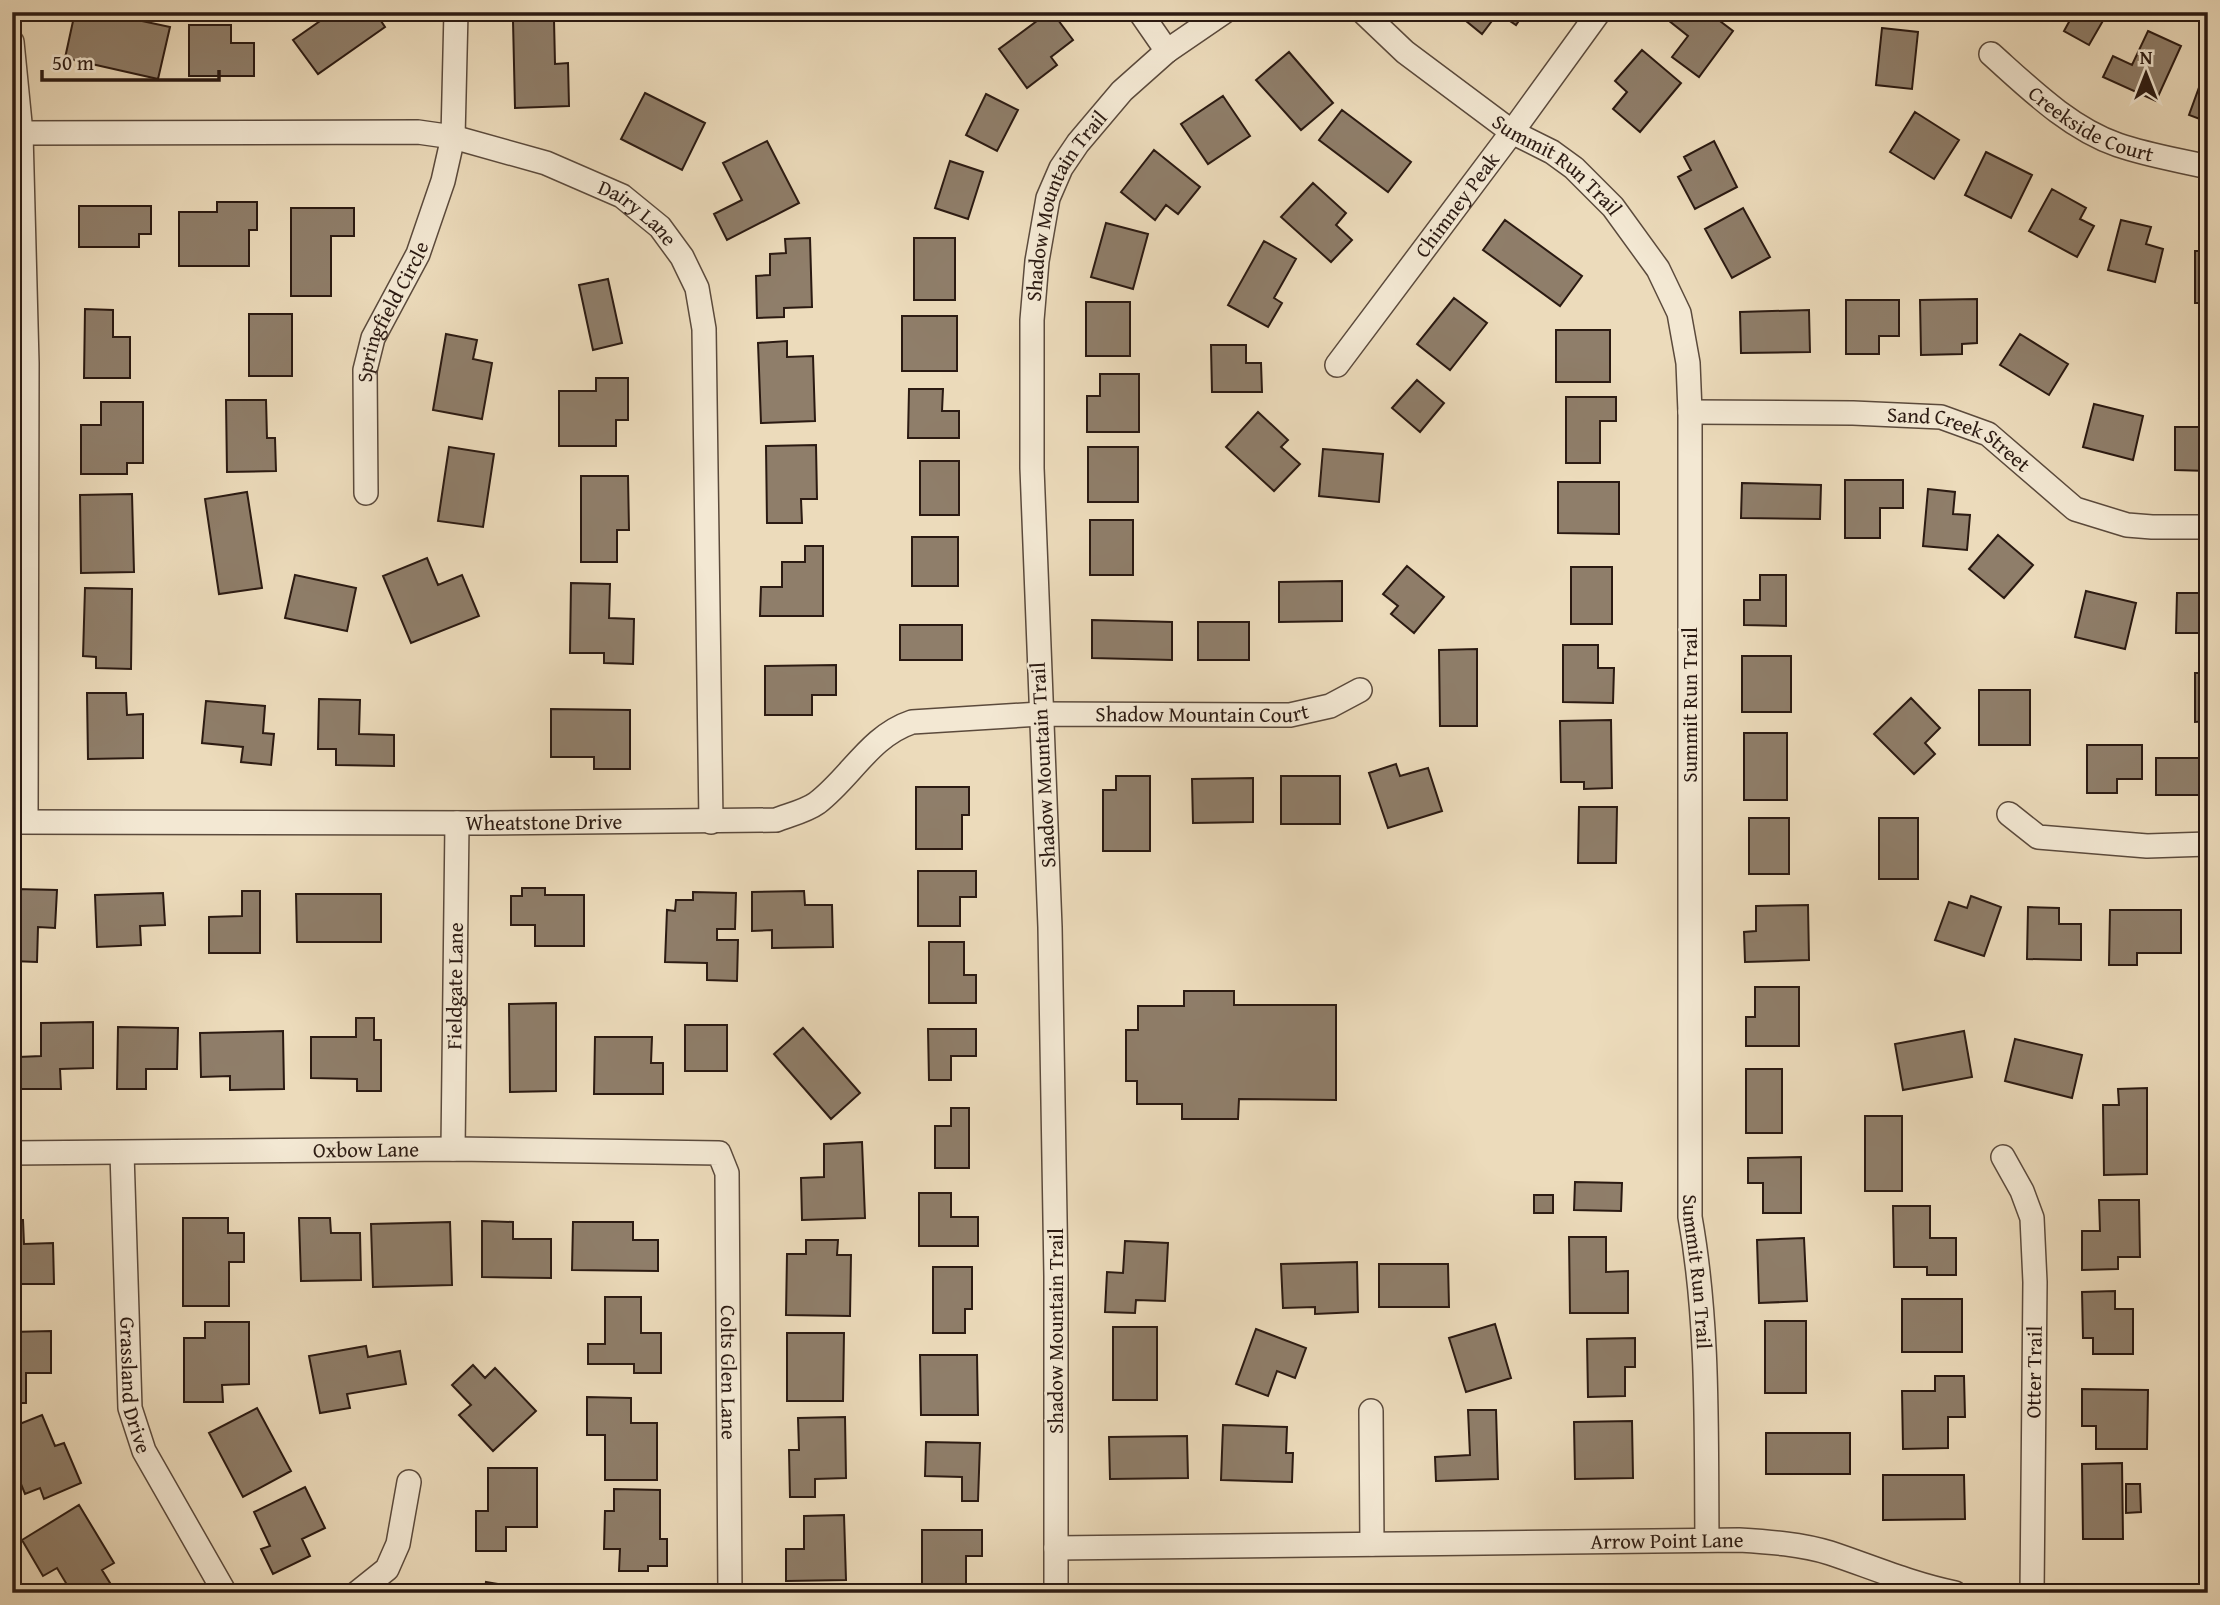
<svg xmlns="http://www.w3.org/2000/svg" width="2220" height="1605" font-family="'Gentium Book Plus',serif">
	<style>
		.building { fill: #8f7e6a; stroke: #2b1a12; stroke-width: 2 }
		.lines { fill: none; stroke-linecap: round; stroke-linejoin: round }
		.street-casing { stroke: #5b4a3c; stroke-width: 26 }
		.street { stroke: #f3e8d3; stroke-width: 23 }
		.labels { text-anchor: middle; stroke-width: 5; stroke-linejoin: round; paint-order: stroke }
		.street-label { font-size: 21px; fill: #2b1a12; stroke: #f3e8d3 }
	</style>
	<rect width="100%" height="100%" fill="#ecdbbb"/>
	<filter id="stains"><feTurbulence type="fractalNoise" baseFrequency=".00286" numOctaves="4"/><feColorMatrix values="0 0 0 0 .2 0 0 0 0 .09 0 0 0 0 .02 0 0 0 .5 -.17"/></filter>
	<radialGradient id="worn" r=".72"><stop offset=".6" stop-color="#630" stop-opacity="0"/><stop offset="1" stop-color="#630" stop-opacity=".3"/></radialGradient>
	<path class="building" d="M75,12H100L170,27L158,79L65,58Z
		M333,12H375L385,27L318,74L293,40Z
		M1049,12H1052L1073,40L1051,57L1057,65L1027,88L999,49Z
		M1455,12H1525L1516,25L1498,13L1482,34Z
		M1674,12H1708L1733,31L1699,77L1672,57L1688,36L1668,20Z
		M2057,12H2108L2089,45L2064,31L2070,20Z
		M554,20L555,64L568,63L569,106L515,108L513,21Z
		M189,25H231V43H254V76H189Z
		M1882,28L1918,32L1912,89L1876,85Z
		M2148,31L2181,46L2156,101L2103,77L2113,56L2132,65Z
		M1642,50L1681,83L1640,132L1613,109L1627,92L1615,81Z
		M1289,52L1333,103L1301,130L1256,80Z
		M2205,71L2208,72V122L2189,115Z
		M645,93L705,123L682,170L621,139Z
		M986,94L1018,110L997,151L966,135Z
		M1223,96L1250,136L1208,164L1181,124Z
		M1342,110L1411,162L1388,192L1319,140Z
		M1915,112L1959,140L1934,179L1890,152Z
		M767,141L799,203L727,240L714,214L742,200L723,163Z
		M1714,141L1737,187L1695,209L1678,177L1691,170L1684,157Z
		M1154,150L1200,187L1178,214L1166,205L1155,220L1121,192Z
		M1986,152L2032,175L2011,218L1965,195Z
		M950,161L983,172L968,219L935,208Z
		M1313,183L1346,213L1336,225L1352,240L1331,262L1281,217Z
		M2052,189L2086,208L2080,219L2094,226L2077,257L2029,231Z
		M217,202H257V230H249V266H179V212H217Z
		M79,206H151V234H139V247H79Z
		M291,208H354V236H331V296H291Z
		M1743,208L1770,257L1732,278L1705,229Z
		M1505,220L1582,276L1560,306L1483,250Z
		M2121,220L2151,227L2146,244L2163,249L2155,282L2108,270Z
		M1106,223L1148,234L1133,289L1091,277Z
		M810,238L812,307L784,308V317L757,318L756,276L770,275V254L786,253L785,239Z
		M914,238H955V300H914Z
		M1264,241L1296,259L1274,298L1282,303L1268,327L1228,305Z
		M2195,251H2208V303H2195Z
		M608,279L622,343L593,350L579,285Z
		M1454,298L1487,323L1450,370L1417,344Z
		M1977,299V343L1962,344V354L1921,355L1920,300Z
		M1846,300H1899V336H1879V354H1846Z
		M1086,302H1130V356H1086Z
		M85,309L113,310V337H130V378H84Z
		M1809,310L1810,352L1741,353L1740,312Z
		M249,314H292V376H249Z
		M902,316H957V371H902Z
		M1556,330H1610V382H1556Z
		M446,334L477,340L473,359L492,363L482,419L433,410Z
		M2020,334L2068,364L2049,395L2000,365Z
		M787,341V357L813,356L815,421L761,423L758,343Z
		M1211,345H1246V363H1261L1262,392H1212Z
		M2200,348H2208V398H2199Z
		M1100,374H1139V432H1087V396H1100Z
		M596,378H628V420H616V446H559V391H596Z
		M1417,380L1444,403L1420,432L1392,408Z
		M909,389H943L942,411H959V438H908Z
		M1566,397H1616V421H1600V463H1566Z
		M226,400H266L267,438H275L276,471L227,472Z
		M101,402H143V463H127V474H81V425H101Z
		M2094,404L2143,416L2133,460L2083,447Z
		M1258,412L1288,440L1281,447L1300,464L1274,491L1226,447Z
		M2175,427H2208V471L2175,470Z
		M816,445L817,499H801L802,523H767L766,446Z
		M449,447L494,454L483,527L438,521Z
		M1088,447H1138V502H1088Z
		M1323,449L1383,454L1379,502L1319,496Z
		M920,461H959V515H920Z
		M581,476H628L629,530H617V562H581Z
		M1845,480H1903V508H1880V538H1845Z
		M1558,482H1619V534L1558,533Z
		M1742,483L1821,485L1820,519L1741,518Z
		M1928,489L1955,492L1953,514L1970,515L1967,550L1923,546Z
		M247,492L262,588L219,594L205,499Z
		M132,494L134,572L81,573L80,495Z
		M1090,520H1133V575H1090Z
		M1998,535L2033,565L2004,598L1969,569Z
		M912,537H958V586H912Z
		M805,546H823V616H760L761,587H782V562H805Z
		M427,558L438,585L462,575L479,616L411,643L383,576Z
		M1407,566L1444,597L1414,633L1391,614L1398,606L1383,594Z
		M1571,567H1612V624H1571Z
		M295,575L356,588L347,631L285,618Z
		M1760,575H1786V626L1744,625V600H1760Z
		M1342,581V621L1279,622V582Z
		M571,583L610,584L609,618L634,619L633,664L604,663V653H570Z
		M85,588L132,589L131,669L96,668V657L83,656Z
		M2086,591L2136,603L2125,649L2075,637Z
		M2177,593H2208V633H2176Z
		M1092,620L1172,622V660L1092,658Z
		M1198,622H1249V660H1198Z
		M900,625H962V660H900Z
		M1563,645H1598V668H1614L1613,703L1563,702Z
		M1477,649V726H1440L1439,650Z
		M1742,656H1791V712H1742Z
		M836,665V695H812V715H765V666Z
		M2195,673H2208V721L2195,722Z
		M1979,690H2030V745H1979Z
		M87,693H126L127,715L143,714V758L88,759Z
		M1911,698L1940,728L1925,743L1935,754L1914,774L1874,734Z
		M319,699L360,700L359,734L394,735V766L336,765V749H318Z
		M206,701L265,706L263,733L274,734L271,765L241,762L243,747L202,743Z
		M551,709L630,710V769H594V757H551Z
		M1611,720L1612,788L1584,789V782H1561L1560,721Z
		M1744,733H1787V800H1744Z
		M2087,745H2142V779H2117V793H2087Z
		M2156,758H2208V795H2156Z
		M1396,764L1400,776L1428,768L1442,811L1388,828L1369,773Z
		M1116,776H1150V851H1103V790H1116Z
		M1281,776H1340V824H1281Z
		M1253,778V822L1193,823L1192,779Z
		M916,787H969V815H962V849H916Z
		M1579,807H1617L1616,863H1578Z
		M1749,818H1789V874H1749Z
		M1879,818H1918V879H1879Z
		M918,871H976V897H960V926H918Z
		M522,888H545V895H584V946H535V925H511V896H522Z
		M16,889L57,890L55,928L38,927L37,962L12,961V910L15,911Z
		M242,891H260V953H209V917L242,916Z
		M804,891L805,905H832L833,947L772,948V930L752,931V892Z
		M693,892L736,893L735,929H717V940H738L737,981L707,980V963L665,962L667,910L675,911L676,900H693Z
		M163,893L165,925L140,926L141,945L97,947L95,895Z
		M296,894H381V942H297Z
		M1971,896L2001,907L1984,956L1935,940L1949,902L1967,908Z
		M1808,905L1809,960L1745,962L1744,932L1756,931V906Z
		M2028,907L2059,908V924H2081V960L2027,959Z
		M2110,910H2181V953H2137V965H2109Z
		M929,942H964V975H976V1003H929Z
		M1755,987H1799V1046H1746V1017H1755Z
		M1184,991H1234V1005H1336V1100L1239,1099L1238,1119H1182V1104H1137V1081H1126V1030H1138V1006H1184Z
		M556,1003V1091L510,1092L509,1004Z
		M356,1018H374V1040H381V1091H357V1079L311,1078V1037H356Z
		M93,1022V1068L60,1069L61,1089H19V1057L41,1056V1023Z
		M685,1025H727V1071H685Z
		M118,1027L178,1028L177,1069H146V1089H117Z
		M803,1028L860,1093L831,1119L774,1054Z
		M928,1029H976V1056H951V1080H929Z
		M283,1031L284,1089L230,1090V1076L201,1077L200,1033Z
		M1964,1031L1972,1077L1903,1090L1895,1044Z
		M595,1037H652L651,1063H663V1094H594Z
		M2015,1039L2082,1055L2072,1098L2005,1081Z
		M1746,1069H1782V1133H1746Z
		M2147,1088V1174L2104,1175L2103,1105H2119L2118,1089Z
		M951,1108H969V1168H935V1126H951Z
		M1865,1116H1902V1191H1865Z
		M862,1142L865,1218L802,1220L801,1178L824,1177V1144Z
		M1801,1157V1213H1763V1183H1748V1158Z
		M1575,1182L1622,1183L1621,1211L1574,1210Z
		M919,1193H951V1217H978V1246H919Z
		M1534,1195H1553V1213H1534Z
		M2099,1200H2139L2140,1257H2118V1269L2082,1270V1231H2100Z
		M1893,1206H1930V1238H1956V1275H1927V1267H1894Z
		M183,1218H228V1233H244V1262H229V1306H183Z
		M299,1218H330L331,1233H360L361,1280L301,1281Z
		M12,1220H23L24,1244L53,1243L54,1284H12Z
		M482,1221L513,1222V1239H551V1278L482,1277Z
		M450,1222L452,1285L373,1287L371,1224Z
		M573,1222H633V1240H658V1271L572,1270Z
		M1569,1237H1606V1272L1628,1271V1313H1570Z
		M1804,1238L1807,1301L1759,1303L1757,1240Z
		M806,1240H838L837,1255H851L850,1316L786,1315L787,1254H806Z
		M1125,1241L1168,1243L1165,1301L1136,1300L1135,1313L1105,1312L1107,1272L1123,1273Z
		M1357,1262L1358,1312L1315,1314V1307L1283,1308L1281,1264Z
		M1379,1264H1448L1449,1307H1379Z
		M933,1267H972V1309H965V1333H933Z
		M2115,1291V1309H2133V1354H2093V1338H2083L2082,1292Z
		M605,1297H641V1333H661V1373H634V1364H588V1344H605Z
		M1902,1299H1962V1352H1902Z
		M1765,1321H1806V1393H1765Z
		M205,1322H249V1384L222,1385L223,1402H184V1338H205Z
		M1495,1324L1511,1378L1466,1392L1449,1338Z
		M1113,1327H1157V1400H1113Z
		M1256,1329L1306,1348L1295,1378L1277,1371L1268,1396L1236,1384Z
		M51,1331V1373H26V1403H12V1332Z
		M787,1333H844L843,1401H787Z
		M1635,1338V1367H1625V1396L1588,1397L1587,1339Z
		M366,1346L368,1357L400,1351L406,1384L347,1394L350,1408L320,1413L309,1356Z
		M920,1355H977L978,1415H921Z
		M473,1365L485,1378L495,1368L536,1411L493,1451L459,1415L471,1405L452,1385Z
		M1935,1376H1964L1965,1417H1948V1448L1903,1449L1902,1391H1935Z
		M2082,1389L2148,1390L2147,1449H2096V1426H2082Z
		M587,1397L631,1398V1423H657V1480H605V1435H587Z
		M257,1408L291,1471L243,1497L209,1433Z
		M1468,1410H1496L1498,1479L1436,1481L1435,1457L1470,1455Z
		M42,1415L55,1446L64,1443L81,1483L44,1499L40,1488L25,1494L12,1462V1427Z
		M845,1417L846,1478L815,1479V1497H790L789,1450H799L798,1418Z
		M1632,1421L1633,1478L1575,1479L1574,1422Z
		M1223,1425L1287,1427L1286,1453H1293L1292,1482L1221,1480Z
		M1766,1433H1850V1474H1766Z
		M1187,1436L1188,1478L1110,1479L1109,1437Z
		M926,1442L980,1443L978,1501H962V1477L925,1476Z
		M2122,1463L2123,1539H2083L2082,1464Z
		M488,1468H537V1527H506V1551H476V1511H488Z
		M1883,1475H1964L1965,1519L1883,1520Z
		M2126,1484H2140L2141,1512L2126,1513Z
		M305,1487L325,1528L302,1539L310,1556L273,1574L261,1549L270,1546L254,1512Z
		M614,1489L660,1490V1539H667V1566H648V1571H619L620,1549H604L605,1511H614Z
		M79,1505L114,1563L102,1570L115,1591L112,1593H72L57,1568L43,1576L22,1540Z
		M844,1515L846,1580L786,1581V1549H804V1516Z
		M922,1530H982V1556H966V1593H922Z
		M486,1582L522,1588L521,1593H484Z"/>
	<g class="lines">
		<g class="street-casing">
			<g id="street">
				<path d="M1140,12L1167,51"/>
				<path id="s1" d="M1363,12L1405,52L1512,132L1552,152L1574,168L1613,207L1658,269L1679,313L1688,363L1690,412V1217C1709,1323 1706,1432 1707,1540"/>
				<path d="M12,42L21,133L27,363L26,821"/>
				<path id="s2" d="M1991,54C2029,88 2069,128 2118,145C2147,155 2178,160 2208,167"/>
				<path id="s3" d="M21,133L418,132L453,137L546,163L622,196L660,227L682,257L697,288L704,329L711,822"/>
				<path id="s4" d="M1337,365L1512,132L1599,12"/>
				<path id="s5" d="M1690,412L1853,413L1941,417L1988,434L2075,509L2127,525L2152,527H2208"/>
				<path id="s6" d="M366,493L365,370L373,338L418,254L443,181L453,137L456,12"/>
				<path d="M2009,814L2038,837L2147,846L2208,844"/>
				<path id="s7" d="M12,822L484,823L776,820C789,815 806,811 817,803C851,777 870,736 912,722L1040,714L1290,715L1330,706L1360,690"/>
				<path id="s8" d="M453,1149L457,823"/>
				<path id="s9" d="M12,1153L453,1149L719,1153L727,1173L730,1593"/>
				<path id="s10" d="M122,1153L130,1408L144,1451L225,1593"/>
				<path d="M2003,1157L2022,1191L2032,1218L2035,1282L2032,1593"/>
				<path d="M1371,1411L1372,1544"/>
				<path id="s11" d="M1056,1548L1739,1540C1770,1542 1801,1544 1830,1553C1872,1567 1911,1584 1955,1593"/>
				<path d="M357,1593L387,1569L398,1544L409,1482"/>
				<path id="s12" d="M1056,1593V1276L1050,927L1032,468V320L1037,261L1048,198L1061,168L1078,143L1122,91L1167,51L1224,12"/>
			</g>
		</g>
		<use href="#street" class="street"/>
	</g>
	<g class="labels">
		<g class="street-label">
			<text dy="7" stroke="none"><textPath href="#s2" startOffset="124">Creekside Court</textPath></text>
			<text dy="7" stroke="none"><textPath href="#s1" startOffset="248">Summit Run Trail</textPath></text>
			<text dy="7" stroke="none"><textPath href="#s4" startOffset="200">Chimney Peak</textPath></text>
			<text dy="7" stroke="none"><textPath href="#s12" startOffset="1395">Shadow Mountain Trail</textPath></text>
			<text dy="7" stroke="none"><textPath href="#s3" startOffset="634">Dairy Lane</textPath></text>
			<text dy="7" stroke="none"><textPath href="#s6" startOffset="187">Springfield Circle</textPath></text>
			<text dy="7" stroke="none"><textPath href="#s5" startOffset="275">Sand Creek Street</textPath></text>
			<text transform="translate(1690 705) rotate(-90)" y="7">Summit Run Trail</text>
			<text dy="7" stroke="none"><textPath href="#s7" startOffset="1225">Shadow Mountain Court</textPath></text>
			<text transform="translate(1043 765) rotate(-93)" y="7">Shadow Mountain Trail</text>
			<text dy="7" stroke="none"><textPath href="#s7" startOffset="532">Wheatstone Drive</textPath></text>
			<text dy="7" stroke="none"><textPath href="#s8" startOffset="163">Fieldgate Lane</textPath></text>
			<text dy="7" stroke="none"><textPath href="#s9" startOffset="354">Oxbow Lane</textPath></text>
			<text dy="7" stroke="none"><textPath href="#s1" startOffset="1404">Summit Run Trail</textPath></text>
			<text transform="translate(1056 1331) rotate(-90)" y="7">Shadow Mountain Trail</text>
			<text dy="7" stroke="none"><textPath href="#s9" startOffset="928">Colts Glen Lane</textPath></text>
			<text transform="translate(2034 1372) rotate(-89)" y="7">Otter Trail</text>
			<text dy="7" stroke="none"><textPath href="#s10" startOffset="233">Grassland Drive</textPath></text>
			<text dy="7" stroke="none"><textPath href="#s11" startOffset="611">Arrow Point Lane</textPath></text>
		</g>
	</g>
	<rect width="2220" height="1605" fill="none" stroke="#ecdbbb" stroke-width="42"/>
	<rect x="14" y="14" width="2192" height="1577" fill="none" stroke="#2b1a12" stroke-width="3.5"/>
	<rect x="21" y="21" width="2178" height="1563" fill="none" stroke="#2b1a12" stroke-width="2"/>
	<g transform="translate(2146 74)" stroke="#f3e8d3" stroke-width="5" paint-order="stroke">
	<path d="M0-5L12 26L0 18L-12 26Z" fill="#2b1a12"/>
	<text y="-10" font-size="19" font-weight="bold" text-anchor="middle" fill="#2b1a12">N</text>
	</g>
	<path d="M42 70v10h177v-10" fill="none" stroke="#2b1a12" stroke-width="3.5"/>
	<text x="52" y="70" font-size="21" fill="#2b1a12" stroke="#f3e8d3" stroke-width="5" paint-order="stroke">50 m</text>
	<rect width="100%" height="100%" filter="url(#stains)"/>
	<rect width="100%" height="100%" fill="url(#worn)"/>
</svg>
